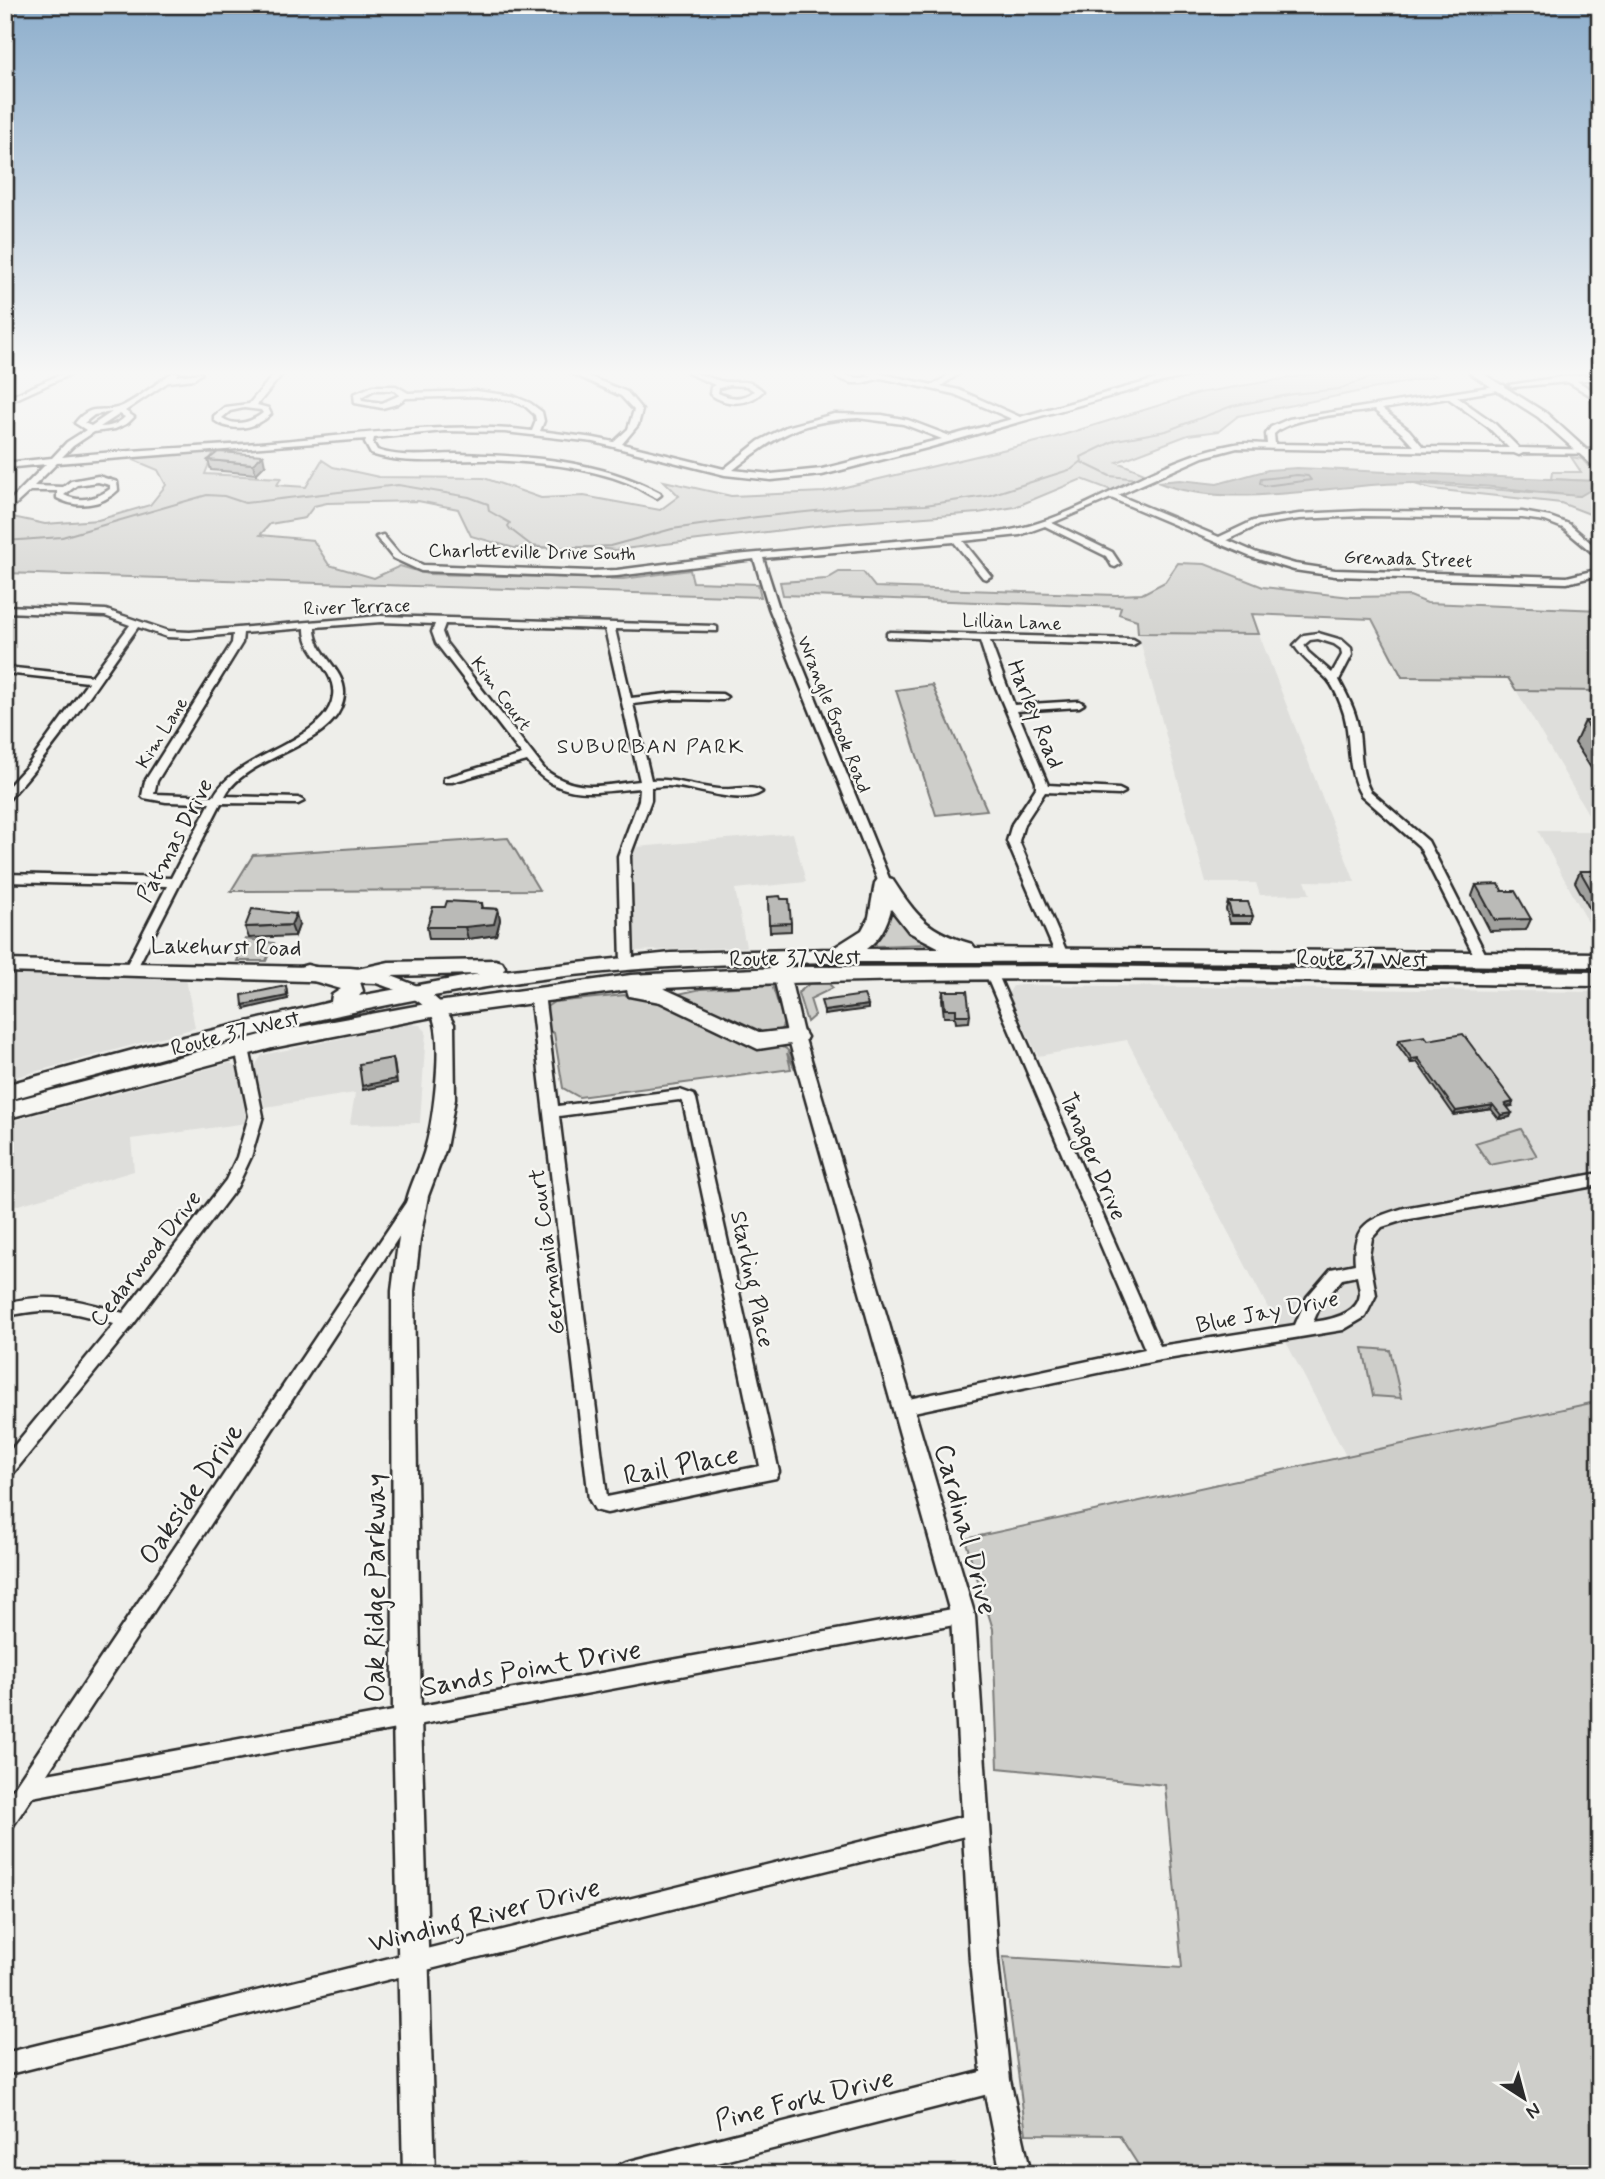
<svg xmlns="http://www.w3.org/2000/svg" width="1605" height="2179" font-family="Mynerve,sans-serif">
	<style>
		.built { fill: #dededb }
		.green { fill: #cececa; stroke: #7c7c7a; stroke-width: 2 }
		.water { fill: #a6a6a3; stroke: #757573; stroke-width: 2 }
		.lines { fill: none; stroke-linecap: round; stroke-linejoin: round }
		.shore { stroke: #5c5c5b; stroke-width: 2 }
		.stream { stroke: #757573; stroke-width: 2 }
		.minor-casing { stroke: #2b2b2b; stroke-width: 5 }
		.tertiary-casing { stroke: #2b2b2b; stroke-width: 5 }
		.secondary-casing { stroke: #2b2b2b; stroke-width: 5 }
		.trunk-casing { stroke: #2b2b2b; stroke-width: 5 }
		.minor { fill: #f6f6f2; fill-rule: evenodd }
		.tertiary { fill: #f6f6f2; fill-rule: evenodd }
		.secondary { fill: #f6f6f2; fill-rule: evenodd }
		.trunk { fill: #f6f6f2; fill-rule: evenodd }
		.wall { fill: #a0a09d; stroke: #2b2b2b; stroke-width: 2 }
		.shaded-wall { fill: #828280; stroke: #2b2b2b; stroke-width: 2 }
		.building { fill: #babab7; stroke: #2b2b2b; stroke-width: 2 }
		.labels { text-anchor: middle; stroke-width: 5; stroke-linejoin: round; paint-order: stroke }
		.far-street-label { font-size: 19px; fill: #2b2b2b; stroke: #f6f6f2 }
		.far-neighbourhood-label { font-size: 21px; letter-spacing: 2px; fill: #2b2b2b; stroke: #f6f6f2 }
		.street-label { font-size: 23px; fill: #2b2b2b; stroke: #f6f6f2 }
		.near-street-label { font-size: 28px; fill: #2b2b2b; stroke: #f6f6f2 }
	</style>
	<rect width="100%" height="100%" fill="#eeeeea"/>
	<filter id="ink" filterUnits="userSpaceOnUse"><feTurbulence type="fractalNoise" baseFrequency=".0143" numOctaves="2"/><feDisplacementMap in="SourceGraphic" scale="14" xChannelSelector="R" yChannelSelector="G"/><feConvolveMatrix kernelMatrix="1 2 1 2 8 2 1 2 1" color-interpolation-filters="sRGB"/></filter>
	<g filter="url(#ink)">
		<path class="built" d="M1138,633L1259,634L1355,882L1305,881L1310,894L1260,895L1256,883H1206Z
			M1516,690L1600,691V944L1538,831H1598Z
			M793,833L806,882L735,889L746,947L635,951L632,947L630,857L637,847Z
			M5,974L186,978L195,1028L5,1080Z
			M1022,985L1600,992V1401L1346,1456L1127,1040L1038,1056L1008,994L1013,986Z
			M410,1024L420,1025L426,1031L420,1123L350,1124L355,1093L265,1107L255,1066L262,1055Z
			M230,1063L237,1067L247,1123L131,1139L134,1171L5,1209V1123Z"/>
		<path class="green" d="M1319,373H1431L1436,376L1238,416L1219,431L1188,435L1117,462L1152,476L1116,492L1082,479L1015,507L978,513L833,524L615,550L591,547L514,548L471,536L458,509L418,501L327,503L314,506L305,518L270,524L260,535L313,540L329,565L374,578L400,566L427,574L623,579L690,570L693,582L758,584L761,597L5,573V524L13,517L45,524L98,520L150,505L166,485L158,470L134,460L141,451L215,448L205,474L281,478L277,485L306,487L322,460L333,467L379,477L484,478L541,498L584,496L660,510L679,496L664,481L731,496L824,492L1053,438L1199,393Z
			M1571,457L1582,459L1600,479V518L1561,503L1432,489L1411,483L1580,496L1593,481L1551,479L1552,472H1581Z
			M1178,563L1205,564L1263,587L1351,597L1410,596L1427,603L1600,610V691L1516,690L1508,678L1402,677L1372,619L1252,614L1259,634L1138,633L1137,620L1119,614L1121,607L783,595L780,582L827,579L839,572H863L875,587L1116,595L1142,594L1165,582Z
			M932,685L987,810L936,815L896,690Z
			M508,838L539,890L231,891L253,855Z
			M892,909L912,933L930,944L877,946L875,944Z
			M246,939L274,943L266,961H237Z
			M809,984H829L833,988L810,999L815,1015L807,1022L798,993Z
			M772,985L784,1022L780,1032L766,1037L678,994L701,989Z
			M625,995L656,998L774,1045C790,1046 791,1054 795,1069L787,1053L791,1069L579,1097L563,1088L554,1033L549,1031L545,1008L554,1002Z
			M1521,1129L1537,1156L1490,1165L1475,1143Z
			M1363,1348L1390,1350L1401,1398L1373,1396Z
			M1600,1401V2174H1144L1119,2135L1026,2134L1003,1957L1182,1968L1165,1785L998,1768L993,1629L965,1539Z"/>
		<path class="water" d="M1297,468L1593,481L1597,486L1580,496C1524,491 1467,482 1411,483C1333,483 1230,512 1157,482L1180,480L1217,484L1268,470Z"/>
		<g class="lines">
			<path class="shore" d="M1297,475L1308,476L1311,480L1264,486L1260,483L1261,479Z"/>
			<path class="stream" d="M1081,462L1110,476L1138,479
				M5,541L62,537L207,495L224,496L245,503L398,485L469,497L488,504L489,511L510,523L508,526L510,529L532,546L558,549L610,546L672,529L757,517L854,507L925,505L987,496L1072,469L1082,461L1081,457L1116,440L1166,431L1232,406L1293,394L1339,389L1368,378L1411,373"/>
			<g class="minor-casing">
				<path id="minor" d="M64,373H73L5,404V399Z
					M172,373H179L176,376L202,373L194,379L168,382L125,411L134,417L128,423L115,429L94,432L73,446L62,457C131,449 201,448 271,442C358,435 445,421 532,431L536,421L535,415L525,406L511,400L476,396L406,398L397,404L382,408L355,403L354,394L373,386H396L408,393L476,391L513,396L530,403L542,412L544,421L540,431L594,438L614,442L628,429L634,410L621,396L571,373H580L627,392L642,410L638,425L622,444L724,469L759,441L786,427L834,414L882,415L908,420L950,436L1012,419L954,394L881,378L862,383H851L837,378L832,373C848,373 853,382 872,376L865,373H877L933,385L952,373H960L941,386L959,390L1020,417L1160,378L1189,373H1203L1161,382L927,448L822,475L771,480L725,475L594,442L505,432L444,431L374,438L373,443L377,450C403,459 430,454 457,454C526,456 598,459 660,493L661,495L657,498C647,494 638,487 628,483C585,466 535,462 489,460C451,459 408,466 371,454L365,443L366,439L57,463L34,486L63,487L71,481L98,476L117,482L118,490C102,506 77,509 57,498V491H30L5,514V506L46,464L5,468V463L52,458L67,442L86,430L75,423C91,402 102,414 120,407C134,402 158,382 172,373ZM374,390H394L400,395L382,403L362,400L361,397ZM112,412L91,426L84,423L94,415ZM120,414L125,417C118,424 110,427 100,427ZM858,418L903,424L942,439L822,469L771,474L733,470C777,435 800,421 858,418ZM98,482L110,485V489C96,499 80,503 64,495L77,485Z
					M275,373H283L257,405L268,408L271,414C256,429 231,433 214,420V416L225,407L249,404ZM244,408L261,410L263,413C250,423 236,427 222,418L230,411Z
					M688,373C700,373 709,378 720,381C738,385 746,376 763,391C749,406 726,406 710,394L711,387L715,385ZM730,385L747,386L754,391C743,400 731,399 718,393L719,388Z
					M1600,374V378L1577,381L1600,395V401L1568,382L1513,387L1509,385L1568,376Z
					M1501,385H1504V389L1457,397L1494,423L1519,448L1600,450V454L1523,453L1519,455L1514,453L1237,448L1203,457L1118,495L1219,537L1253,521L1299,514L1362,511L1522,512L1550,517L1569,524L1600,551V559L1563,528L1545,521L1522,518L1362,516L1299,519L1259,525L1227,540L1257,553L1295,564L1335,570L1567,577L1600,569V575L1567,583L1335,576L1294,570L1251,557L1111,498L1052,523L1112,552L1120,564L1115,567L1112,566L1106,556L1045,526L1020,535L963,541L991,576L986,579L983,578L954,542L763,558L779,608L891,883L885,887L879,883L769,608L754,559L617,576L591,577L421,571L393,558L376,537L383,535L399,554L423,565L591,571L617,570L735,555L1000,532C1083,520 1152,458 1235,444C1245,442 1256,444 1267,444L1266,434L1271,427L1289,419ZM1448,398L1488,427L1509,448L1423,447L1409,430L1382,409ZM1374,410L1403,434L1414,446L1275,444L1274,434C1292,416 1348,414 1374,410Z
					M5,606L106,610L168,631L190,632L381,616L714,626L717,627V631L615,629L631,698L675,693L722,694L727,697L722,700L675,699L633,704L651,780C676,778 693,787 718,789C731,791 751,784 762,792C740,807 692,786 668,786C663,785 657,787 651,787V800L630,856L633,963L627,967L622,966L621,963L618,856L639,800L640,788C594,792 558,802 527,761L452,782H444V778L522,755L436,643L432,632L435,624L381,622L315,627C314,654 346,669 344,695C339,748 247,753 225,796L298,798L304,801L298,804L221,803L137,968L131,972L125,968L167,886L5,882V874L171,878L210,803L166,802L144,798L142,796L145,781L232,643L233,634L190,638L167,637L138,627C96,685 58,745 9,799L5,800V790L28,765L88,682L5,673V667L92,676L130,625L105,616L5,612ZM445,624L605,629L640,781C602,785 578,794 545,770L446,643L442,632ZM305,628C304,654 337,670 333,696C327,742 236,753 214,796L154,794L157,781L242,643L243,633Z
					M890,632L1133,639L1138,642L1133,645L990,641L1014,705L1079,701L1084,704L1079,707L1017,711L1048,785L1119,789L1125,792L1119,795L1045,792L1024,824L1019,841L1068,955L1067,958L1062,959L1056,955L1007,841L1012,824L1036,788V782L992,678L980,641L887,637V633Z
					M1318,633L1342,640L1351,648L1352,655L1339,680C1347,695 1355,710 1358,726C1362,749 1359,770 1370,791L1428,841L1488,959L1487,962L1482,963L1476,959L1419,846L1361,795C1344,767 1353,734 1341,705C1338,697 1334,687 1328,680C1317,668 1303,660 1294,645L1304,635ZM1318,639L1334,644L1341,649L1342,655L1332,673L1308,652L1304,645L1310,640Z
					M992,971L998,975L1160,1346L1295,1325L1307,1297L1331,1269L1355,1264C1351,1224 1371,1218 1404,1208L1600,1173V1185L1404,1220L1382,1227L1372,1238L1369,1256L1376,1295L1365,1317L1343,1330L1155,1361L904,1414L898,1412L896,1407L898,1402L904,1400L1145,1349L986,975ZM1357,1276C1358,1281 1360,1289 1360,1294C1358,1315 1329,1320 1313,1322L1320,1306L1342,1279Z
					M537,990L544,994L558,1106L680,1090L694,1095L696,1099L779,1472L776,1478L607,1513L595,1510L589,1499L530,994ZM679,1100L683,1102L760,1466L607,1497L559,1116Z
					M242,1043L249,1048L263,1116L251,1157L237,1187L132,1326L11,1476L5,1478V1457L114,1324C73,1311 47,1306 5,1317V1303C51,1292 79,1300 123,1313L226,1180L237,1157L249,1116L235,1048Z
					M412,1199L417,1201L420,1205L417,1209L47,1774L963,1607L970,1610L972,1616L970,1622L32,1797L12,1827L5,1830V1801L407,1201Z
					M977,1813L984,1816L987,1823L984,1830L977,1833L5,2075V2053Z
					M996,2068L1004,2072L1008,2080L1004,2088L996,2092L674,2174H614L618,2166L626,2162Z"/>
			</g>
			<g class="tertiary-casing">
				<path id="tertiary" d="M777,951L785,956L802,1029L975,1616L998,1961L1010,2080L1031,2174H1001L982,2080L970,1961L951,1616L786,1029L769,956Z"/>
			</g>
			<g class="secondary-casing">
				<path id="secondary" d="M1470,373H1482L1546,413L1600,462V472L1538,417Z
					M5,960L350,968L379,971L425,989L443,1005L454,1024L455,1099L446,1148L428,1196L420,1239L414,1291L421,1718L435,2174H403L393,1718L392,1291C396,1259 399,1227 408,1196C413,1179 422,1163 426,1146C433,1121 445,1035 431,1014C418,996 396,990 376,983L5,972Z"/>
			</g>
			<g class="trunk-casing">
				<path id="trunk" d="M885,877L892,879C917,917 927,931 972,944L975,948L1600,953V967C1392,965 1185,961 977,962C834,962 691,960 549,978C364,1002 184,1051 5,1101V1085L159,1043L331,1002L332,995L341,989L300,977L296,972L300,967L307,965L350,976L353,970L389,962L495,960L502,962L505,967L503,971L671,953L832,949L862,930L869,917L875,883L878,879ZM891,909L909,932L940,948L866,949C880,939 887,925 891,909ZM479,974L359,996L363,991L360,982L389,976Z
					M1069,966L1600,972V986C1288,982 975,972 663,988L761,1033L796,1029L804,1032L807,1037L804,1042L758,1049L660,1002L629,996L627,990L437,1016L272,1048L5,1119V1103L272,1032L437,1002L631,975L798,967Z"/>
			</g>
			<use href="#minor" class="minor"/>
			<use href="#tertiary" class="tertiary"/>
			<use href="#secondary" class="secondary"/>
			<use href="#trunk" class="trunk"/>
		</g>
		<path class="wall" d="M208,460L265,465L256,474L211,470Z
			M1585,721H1600V782L1575,743Z
			M1580,871H1600V915H1593L1575,882Z
			M1476,885L1502,891L1531,919L1526,930L1490,931L1472,896Z
			M768,897L781,899L791,923V931L770,932Z
			M1228,902L1253,916L1251,923H1230L1226,909Z
			M482,903L483,908L498,909L500,920L496,935L468,939H429L427,927L445,907Z
			M299,925L295,936L249,938L245,927Z
			M943,991L970,1015L969,1022L956,1023L955,1017H944L942,999Z
			M1399,1040H1428L1512,1106L1507,1107L1510,1117L1499,1119L1491,1109L1454,1115L1417,1062L1411,1063L1397,1044Z"/>
		<path class="shaded-wall" d="M263,455L265,465L256,474L253,464Z
			M498,909L500,920L496,935L468,939L465,927Z
			M296,914L299,925L295,936L291,925Z
			M286,986L288,999L245,1009L243,1005Z
			M868,1005V1009L824,1015V1011Z
			M1418,1058L1417,1062L1411,1063L1412,1059Z
			M394,1061L397,1083L363,1090L362,1086Z
			M1513,1102L1512,1106L1503,1107L1505,1104Z
			M1493,1105L1491,1109L1454,1115L1456,1111Z
			M1512,1113L1510,1117L1499,1119L1501,1115Z"/>
		<path class="building" d="M218,452L263,455L253,464L208,460Z
			M1585,721H1600V744Z
			M1580,871H1600V904H1599Z
			M1499,884L1502,891H1515L1531,919L1495,920L1476,885Z
			M780,896L781,899H789L791,923L769,924L768,897Z
			M447,901L482,903L481,908L498,909L494,924L465,927H427L433,907H445Z
			M1228,902H1248L1253,916H1232Z
			M252,909L296,914L291,925L245,927Z
			M286,986L287,996L243,1005L242,995Z
			M943,991H967L970,1015H956V1009H945Z
			M864,995L868,1005L824,1011L821,1001Z
			M1463,1034L1513,1102L1505,1104L1512,1113L1501,1115L1493,1105L1456,1111L1418,1058L1412,1059L1399,1040L1425,1036L1428,1040Z
			M393,1058L396,1079L362,1086L359,1064Z"/>
	</g>
	<linearGradient id="sky" x2="0" y2="1"><stop stop-color="#8daecc"/><stop offset="0.55" stop-color="#f7f7f6"/><stop offset="1" stop-color="#f7f7f6" stop-opacity="0"/></linearGradient>
	<rect width="1605" height="678" fill="url(#sky)"/>
	<g class="labels">
		<g class="far-street-label">
			<text transform="translate(532 551) rotate(1)" y="7">Charlotteville Drive South</text>
			<text transform="translate(1408 558) rotate(2)" y="7">Grenada Street</text>
			<text transform="translate(357 606) rotate(-2)" y="7">River Terrace</text>
			<text transform="translate(1012 621) rotate(2)" y="7">Lillian Lane</text>
			<text transform="translate(502 693) rotate(53)" y="7">Kim Court</text>
			<text transform="translate(835 714) rotate(68)" y="7">Wrangle Brook Road</text>
			<text transform="translate(161 732) rotate(-58)" y="7">Kim Lane</text>
		</g>
		<g class="far-neighbourhood-label">
			<text x="651" y="753">SUBURBAN PARK</text>
		</g>
		<g class="street-label">
			<text transform="translate(1036 714) rotate(68)" y="8">Harley Road</text>
			<text transform="translate(174 840) rotate(-62)" y="8">Patmas Drive</text>
			<text transform="translate(226 946) rotate(1)" y="8">Lakehurst Road</text>
			<text transform="translate(795 957) rotate(-1)" y="8">Route 37 West</text>
			<text transform="translate(1362 958) rotate(1)" y="8">Route 37 West</text>
			<text transform="translate(235 1032) rotate(-14)" y="8">Route 37 West</text>
			<text transform="translate(1094 1156) rotate(67)" y="8">Tanager Drive</text>
			<text transform="translate(546 1252) rotate(-97)" y="8">Germania Court</text>
			<text transform="translate(145 1258) rotate(-52)" y="8">Cedarwood Drive</text>
			<text transform="translate(753 1279) rotate(78)" y="8">Starling Place</text>
			<text transform="translate(1267 1311) rotate(-11)" y="8">Blue Jay Drive</text>
		</g>
		<g class="near-street-label">
			<text transform="translate(681 1464) rotate(-11)" y="10">Rail Place</text>
			<text transform="translate(190 1493) rotate(-56)" y="10">Oakside Drive</text>
			<text transform="translate(967 1529) rotate(75)" y="10">Cardinal Drive</text>
			<text transform="translate(374 1588) rotate(-90)" y="10">Oak Ridge Parkway</text>
			<text transform="translate(531 1667) rotate(-10)" y="10">Sands Point Drive</text>
			<text transform="translate(484 1914) rotate(-14)" y="10">Winding River Drive</text>
			<text transform="translate(804 2098) rotate(-14)" y="10">Pine Fork Drive</text>
		</g>
	</g>
	<rect width="1605" height="2179" fill="none" stroke="#f6f6f2" stroke-width="28"/>
	<rect x="14" y="14" width="1577" height="2151" fill="none" stroke="#2b2b2b" stroke-width="2.5" filter="url(#ink)"/>
	<g transform="translate(1524 2098) rotate(144)" stroke="#f6f6f2" stroke-width="5" paint-order="stroke">
	<path d="M0-5L12 26L0 18L-12 26Z" fill="#2b2b2b"/>
	<text y="-10" font-size="19" font-weight="bold" text-anchor="middle" fill="#2b2b2b">N</text>
	</g>
</svg>
